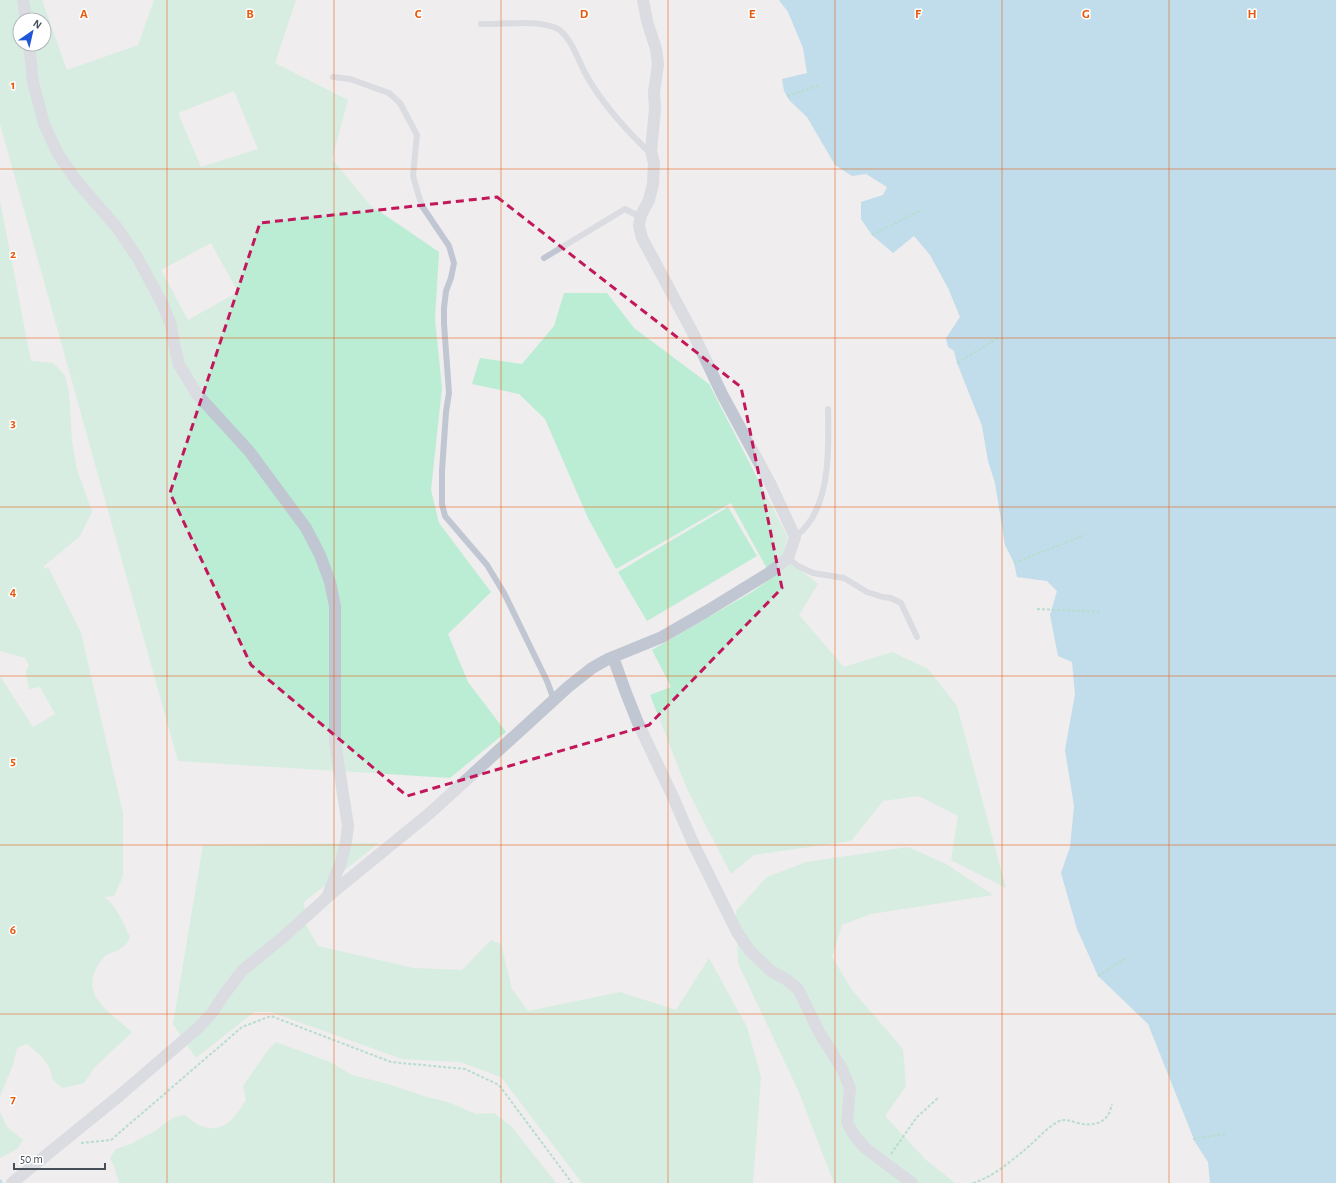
<svg xmlns="http://www.w3.org/2000/svg" width="1336" height="1183" font-family="'Alegreya Sans',sans-serif">
	<style>
		.green { fill: #bbedd4; fill-rule: evenodd }
		.water { fill: #89c9e9 }
		.lines { fill: none; stroke-linecap: round; stroke-linejoin: round }
		.stream { stroke: #89c9e9; stroke-width: 3.5 }
		.path { stroke: #74caaa; stroke-width: 2; stroke-dasharray: 3 2; stroke-linecap: butt }
		.lane { stroke: #c0c7d2; stroke-width: 6 }
		.street { stroke: #c0c7d2; stroke-width: 12 }
		.marked { fill: none; stroke: #c2185b; stroke-width: 3; stroke-dasharray: 8 5; stroke-linejoin: round }
		.grid { fill: none; stroke: #e8590c; stroke-width: 1; stroke-opacity: 0.55 }
		.grid-label { font-size: 13px; text-anchor: middle; font-weight: bold; fill: #e8590c; stroke: #fff; stroke-width: 3; stroke-linejoin: round; paint-order: stroke }
	</style>
	<rect width="100%" height="100%" fill="#efeded"/>
	<path class="green" d="M0,0H42L67,70L138,45L154,0H296L275,63L348,100L332,159L370,205L439,252L435,319L442,388L431,490L439,523L491,592L448,634L468,682L506,732L450,778L178,761L0,124ZM20,20H44V44H20ZM234,91L258,149L201,167L178,113ZM211,243L238,292L188,320L161,270Z
		M0,201L31,361L53,363L65,375L69,392L72,441L77,469L92,512L80,536L44,566V569L48,567L81,633L123,813V876L114,896L104,897C117,906 123,923 130,937C128,940 126,945 123,947C118,952 109,952 104,957C74,992 108,1011 132,1032L95,1067L84,1083L63,1088C47,1077 55,1078 48,1065C44,1057 34,1050 27,1044L17,1048L13,1065L0,1096V676L33,727L55,714L40,687L29,689L26,671L29,665L24,657H21L0,651Z
		M564,293H607L634,328L709,384L787,536L783,556L818,584L799,615L844,667L892,652L928,669L957,706L1006,888L951,860L958,816L919,796L883,801L851,841L754,855L731,874L687,789L650,695L671,687L652,650L752,592L772,578L731,503L616,569L588,518L545,419L519,394L472,384L480,358L522,364L554,326Z
		M728,507L757,556L647,621L618,572Z
		M379,843L304,902L306,925L318,946L414,968L462,970L491,940L501,944L512,989L528,1011L620,992L676,1010L709,958L747,1027L761,1077L753,1183H582L501,1077L460,1062L402,1059L271,1012H254L196,1058L173,1024L203,845Z
		M908,847L946,864L993,895L871,914L842,925L832,957L852,990L903,1049L906,1086L885,1116L926,1160L955,1183H834L798,1090L738,963L736,911L767,877L806,862Z
		M276,1042L330,1062L352,1075L388,1084L427,1097L448,1102L476,1114L494,1113L511,1126L556,1183H119L115,1169L110,1158L116,1149L131,1144L155,1131L174,1117L185,1115C190,1119 198,1126 204,1127C225,1133 236,1116 246,1100L243,1086L268,1050Z
		M0,1112L7,1127L23,1140L17,1149L0,1158Z"/>
	<path class="water" d="M779,0H1336V1183H1210L1208,1162L1195,1142L1148,1024L1098,976L1077,929L1061,873L1070,847L1074,806L1065,750L1075,694L1072,662L1058,656L1050,615L1057,591L1047,581L1017,577L1014,563L1005,545L995,483L988,461L982,426L957,363L954,351L948,347L946,338L960,317L948,288L930,255L914,236L893,253L872,235L861,219V202L883,195L887,187L866,174L852,176L835,165L807,117L789,100L784,91L782,79L807,73L803,48L788,12Z"/>
	<g class="lines">
		<path class="stream" d="M0,1181L1,1183"/>
		<path class="path" d="M787,96L820,85
			M872,235L919,211
			M957,363L998,338
			M1014,563L1085,535
			M1037,609L1101,612
			M1098,976L1128,957
			M1193,1139L1226,1134
			M81,1143L111,1140L242,1027L271,1016L391,1062L465,1069L499,1085L572,1183
			M891,1154L917,1117L939,1097
			M973,1183C993,1177 1011,1161 1027,1148C1037,1139 1046,1129 1057,1122C1065,1118 1070,1121 1078,1123C1088,1126 1102,1125 1108,1115C1110,1112 1111,1107 1112,1104"/>
		<path class="lane" d="M481,24C505,25 535,19 556,28C569,33 579,61 585,73C602,104 625,129 650,153
			M333,77L350,79L389,93L400,103L417,135L413,176L417,190L422,206L449,246L454,263L451,278L446,291L444,308V324L449,393L446,412L442,471V504L445,516L487,565L504,593L547,681L554,700
			M544,258L625,209L640,217
			M795,537C831,511 829,450 828,409
			M788,558L798,566L813,573L844,578L867,592L883,597L891,598L901,603L917,637"/>
		<path class="street" d="M23,0L26,20
			M29,44L33,82L44,124L58,154L76,180L118,229L137,257L163,305L171,325L174,344L179,365L189,381L197,394L217,416L249,451L306,528L320,555L330,582L335,606V742L348,826L346,842L341,862L328,895
			M613,657L626,693L638,723L673,797L693,843L737,932L750,951L771,971L787,980L798,989L819,1032L842,1069L850,1088L847,1122L854,1135L865,1148L912,1183
			M12,1183L119,1096L198,1028L212,1013L225,993L243,970L281,939L332,893L430,813L568,687L592,668L608,659L662,637L707,611L769,573L788,558L795,537L770,483L722,394L693,333L642,238L639,226L641,215L649,200L653,184L654,163L651,151L655,109L654,92L658,64L656,49L647,21L643,0"/>
	</g>
	<path d="M0 0H1336V1183H0ZM497,197L741,387L782,588L649,725L407,796L251,665L170,493L260,223Z" fill="#efeded" fill-opacity=".55" fill-rule="evenodd"/>
	<path class="marked" d="M497,197L741,387L782,588L649,725L407,796L251,665L170,493L260,223Z"/>
	<path class="grid" d="M167,0V1183M334,0V1183M501,0V1183M668,0V1183M835,0V1183M1002,0V1183M1169,0V1183M0,169H1336M0,338H1336M0,507H1336M0,676H1336M0,845H1336M0,1014H1336"/>
	<g class="grid-label">
		<text x="84" y="18">A</text>
		<text x="250" y="18">B</text>
		<text x="418" y="18">C</text>
		<text x="584" y="18">D</text>
		<text x="752" y="18">E</text>
		<text x="918" y="18">F</text>
		<text x="1086" y="18">G</text>
		<text x="1252" y="18">H</text>
		<text x="13" y="89">1</text>
		<text x="13" y="258">2</text>
		<text x="13" y="427">3</text>
		<text x="13" y="596">4</text>
		<text x="13" y="765">5</text>
		<text x="13" y="934">6</text>
		<text x="13" y="1103">7</text>
	</g>
	<g transform="translate(32 32) rotate(34)"><circle r="19" fill="#ffffff" stroke="#b5b8bd"/>
	<path d="M0-3L7 15L0 10L-7 15Z" fill="#1e58d8"/>
	<text y="-6" font-size="11" font-weight="bold" text-anchor="middle" fill="#464e59">N</text>
	</g>
	<path d="M14 1163v6h91v-6" fill="none" stroke="#464e59" stroke-width="2"/>
	<text x="20" y="1163" font-size="12" fill="#464e59" stroke="#ffffff" stroke-width="3" paint-order="stroke">50 m</text>
</svg>
